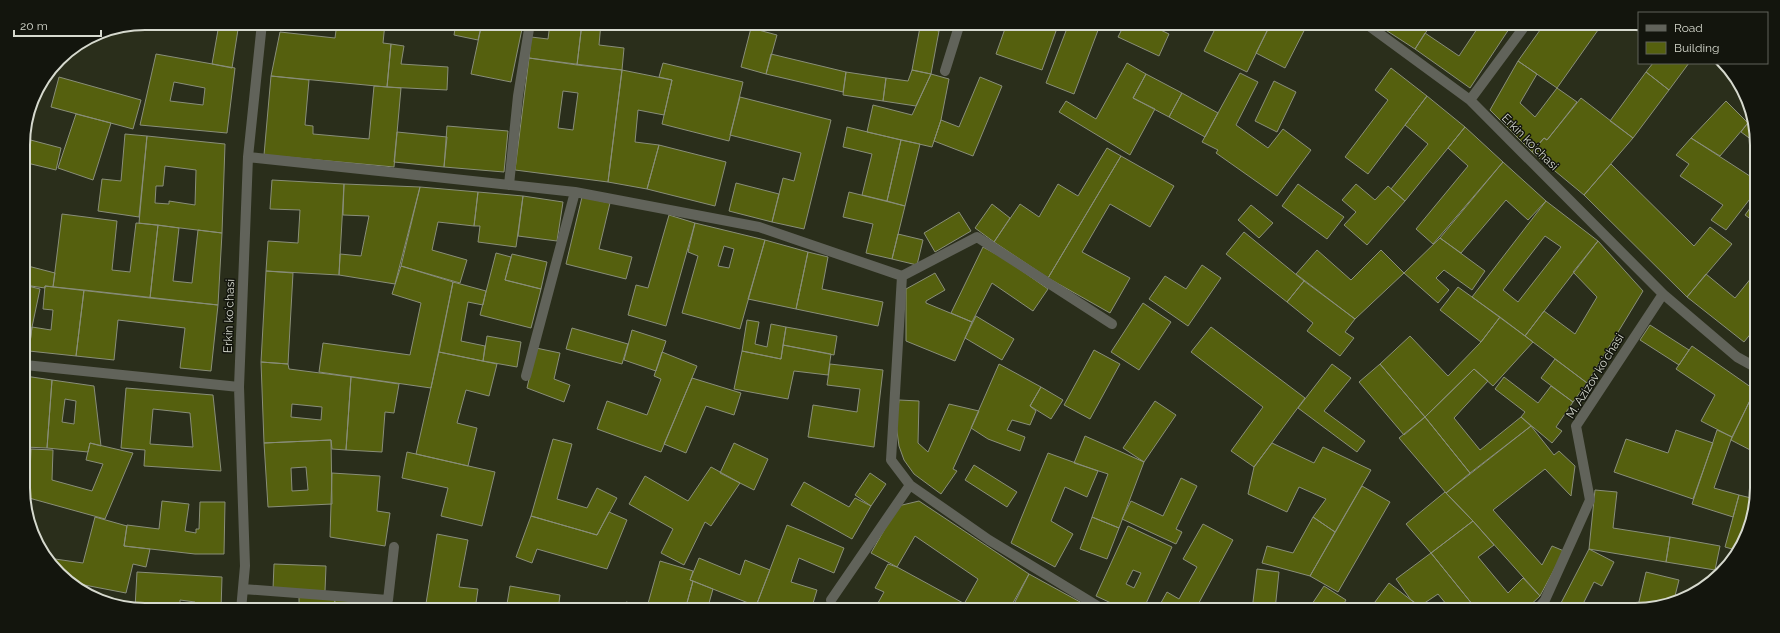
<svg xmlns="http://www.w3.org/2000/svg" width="1780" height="633" font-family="Raleway,sans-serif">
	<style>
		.building { fill: #55600e; stroke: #898e79; fill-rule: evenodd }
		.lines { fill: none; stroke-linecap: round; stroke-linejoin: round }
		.minor { stroke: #61635a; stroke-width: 10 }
		.labels { text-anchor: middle; stroke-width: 3; stroke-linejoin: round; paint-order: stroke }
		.street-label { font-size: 12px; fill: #d6d9ce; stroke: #13150d }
		.rim { fill: none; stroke: #d6d9ce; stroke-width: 2 }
	</style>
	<rect width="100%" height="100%" fill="#2a2e1b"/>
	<path class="building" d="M195,23H239L232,68L212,64L218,30L195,26Z
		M337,23H385L383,43L391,44L387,87L271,76L280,32L335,38Z
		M456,23H482L478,40L454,35Z
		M482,23L523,24L511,82L471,74Z
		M550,23L565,25V23H582L577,65L529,58L531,37L548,39Z
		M582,23H601L599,45L624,48L622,70L577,65Z
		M1007,23H1034L1056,31L1042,70L996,54Z
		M1069,23H1094L1100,25L1074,94L1046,83Z
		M1125,23H1146L1169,34L1159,56L1118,37Z
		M1218,23H1271L1247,72L1204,51Z
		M1271,23H1308L1285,68L1256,53Z
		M1383,23H1432L1415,49L1381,27Z
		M1481,23H1513L1470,88L1415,49L1425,33L1459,56Z
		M1545,23H1603L1557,88L1518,61Z
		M920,27L939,31L931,74L912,70Z
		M751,28L777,35L766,74L741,67Z
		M391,44L404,46L401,64L448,67L447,90L387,87Z
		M156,54L235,68L227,133L140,125ZM174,82L205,88L203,105L170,101Z
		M771,54L846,72L843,92L766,74Z
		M529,58L622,70L608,182L515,170ZM563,91L578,93L573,130L558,128Z
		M1518,61L1537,74L1520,103L1535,117L1557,88L1577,102L1547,140L1544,138L1532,152L1490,110Z
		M663,63L743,82L729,141L662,124L672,80L659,77Z
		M1127,63L1146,74L1133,98L1155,109L1130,155L1059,112L1066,101L1096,119Z
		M1653,63H1689L1669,90L1646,72Z
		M1391,68L1427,96L1368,174L1345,157L1388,100L1375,90Z
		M622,70L672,80L664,115L638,110L635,142L659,145L647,189L608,182Z
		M912,70L931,74L916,106L883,101L886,78L908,81Z
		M846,72L886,78L883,101L843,95Z
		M1646,72L1669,90L1633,138L1610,121Z
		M1240,73L1258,82L1236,125L1268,148L1283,129L1311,150L1277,196L1216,153L1218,150L1202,142Z
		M931,74L949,79L941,120L932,147L867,132L873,105L912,115Z
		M1146,74L1182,93L1169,117L1133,98Z
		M271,76L309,80L305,125L313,126V134L369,139L374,86L401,88L394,167L264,155Z
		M59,77L141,100L133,129L51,107Z
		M980,77L1002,86L973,156L934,141L941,120L959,127Z
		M1274,81L1296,92L1277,132L1255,121Z
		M1182,93L1218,113L1205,137L1169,117Z
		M1427,96L1465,127L1405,201L1391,189L1428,144L1405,125Z
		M740,97L831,120L804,229L772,222L783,178L794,181L801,153L730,135Z
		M1581,98L1633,138L1584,195L1532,152L1544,138L1547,140Z
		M1726,101L1748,123L1720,156L1691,138Z
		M76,114L111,123L93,180L58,168Z
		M1752,117L1756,129V143L1741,132Z
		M447,126L508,131L504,172L444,167Z
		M847,127L901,140L887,201L862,195L872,154L843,147Z
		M1465,127L1503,162L1433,244L1416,229L1468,166L1448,148Z
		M397,132L447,137L444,167L394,162Z
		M125,134L147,136L139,217L98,211L102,179L121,181Z
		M147,136L225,144L222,233L139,223ZM165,166L196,170L195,205L169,201V204L155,203L156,186H163Z
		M23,138L61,148L56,170L23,162Z
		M1691,138L1756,180V191L1726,230L1711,220L1723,205L1680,176L1689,164L1676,155Z
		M901,140L920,144L905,206L887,201Z
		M659,145L726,162L715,206L647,189Z
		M1107,148L1121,156L1048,278L994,242L1020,204L1039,217L1058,184L1078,196Z
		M1121,156L1174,186L1150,227L1110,204L1082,252L1130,278L1110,313L1048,278Z
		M23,162L29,164L24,187Z
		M1503,162L1546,201L1528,220L1506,200L1461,253L1440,238Z
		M1611,164L1694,246L1710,227L1732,244L1687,297L1584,195Z
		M272,180L344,184L339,275L266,271L268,241L298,243L300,210L270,209Z
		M736,183L779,194L772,222L729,211Z
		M344,184L420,187L395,284L339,275L340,254L361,256L369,216L343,215Z
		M1298,184L1344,217L1327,239L1282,206Z
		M1356,184L1375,200L1388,186L1405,201L1367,245L1344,225L1356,212L1342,200Z
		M420,187L478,192L474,226L438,222L432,250L467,260L460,283L401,266Z
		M478,192L523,196L516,247L478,242L480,226H474Z
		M849,192L905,206L892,259L866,253L873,224L843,217Z
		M523,196L563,202L557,241L518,236Z
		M582,197L610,203L599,249L632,257L626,279L566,264Z
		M1756,200V223L1745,215Z
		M1546,201L1598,241L1525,336L1472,297ZM1545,236L1561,247L1518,302L1503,290Z
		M992,204L1010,218L994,242L975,228Z
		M1251,205L1273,223L1259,238L1238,220Z
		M959,212L971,231L935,252L924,233Z
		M62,214L117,221L112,270L130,272L136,223L158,225L150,298L53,287Z
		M669,215L695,223L666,326L628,315L636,285L648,288Z
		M695,223L765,240L740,329L682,313L698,256L688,252ZM724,246L734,249L729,268L718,266Z
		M158,225L179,228L173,281L192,283L198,230L222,233L218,305L150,298Z
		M1244,232L1304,281L1287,302L1226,254Z
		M898,234L923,240L917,265L892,259Z
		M1440,238L1485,271L1472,290L1444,270L1436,278L1449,290L1438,303L1404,273Z
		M765,240L808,252L796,309L748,299Z
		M1598,241L1643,291L1587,383L1525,336L1544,311L1575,334L1597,297L1573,272Z
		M983,247L1005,259L1048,289L1033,311L992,283L972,322L951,313Z
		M1317,250L1351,280L1381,250L1404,273L1355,319L1296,274Z
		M808,252L828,257L822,289L883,302L878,326L796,309Z
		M496,253L511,257L505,280L541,289L531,328L480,315Z
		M512,254L547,262L541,289L505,280Z
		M24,265L55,273L53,287L45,286V288L24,285Z
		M1202,265L1221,278L1188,326L1149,299L1165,276L1186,289Z
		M401,266L453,282L431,388L319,372L323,343L410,355L421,303L392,294Z
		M266,271L293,273L288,364L261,362Z
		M1756,272L1757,326L1744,342L1687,297L1706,274L1735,298Z
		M935,273L945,290L926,301V303L972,322L955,361L906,341V289Z
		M1304,281L1355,319L1345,332L1354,338L1340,356L1307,331L1313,323L1287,302Z
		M453,282L486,291L483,305L468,302L461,341L485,346L483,361L439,352Z
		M24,285L40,289L32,327L29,351L24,350Z
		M45,286L84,290L76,356L29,351L32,327L51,330L53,310L43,309Z
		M1458,287L1500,317L1481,342L1440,310Z
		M84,290L218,305L211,371L180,368L185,328L118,320L114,360L76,356Z
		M1143,303L1171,322L1139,370L1111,352Z
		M976,316L1014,339L1002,360L965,338Z
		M1500,317L1533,342L1493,386L1474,369L1425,417L1380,364L1410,336L1448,376L1481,342Z
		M747,320L759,322L755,344L767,347L771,324L786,327L781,359L742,351Z
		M1650,325L1689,350L1679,365L1640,340Z
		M786,327L837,336L834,355L783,345Z
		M1211,327L1305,398L1254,467L1231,451L1263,407L1191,352Z
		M572,328L628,344L622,364L566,349Z
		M632,330L666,341L656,371L624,360Z
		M487,336L521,342L517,367L483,361Z
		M783,345L831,354L828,375L794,371L788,399L734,389L742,351L781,359Z
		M1692,346L1755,390L1732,437L1701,421L1715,395L1676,369Z
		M536,348L560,353L554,379L570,385L564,402L527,388Z
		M1094,350L1120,364L1090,419L1064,405Z
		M439,352L497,364L489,396L466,390L457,423L477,428L468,466L416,454Z
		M662,352L697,366L661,452L597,429L607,401L647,415L661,379L654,376Z
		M1555,359L1587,383L1573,402L1541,378Z
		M261,362L288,364L289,369L351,377L346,450L332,449L331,440L264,443ZM292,404L322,407L321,420L291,417Z
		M830,364L883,370L874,447L808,437L813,405L857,412L860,389L827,385Z
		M999,364L1041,387L1030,406L1036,411L1030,425L1012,420L1007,430L1025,437L1020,451L988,439L971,428Z
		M1332,364L1351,378L1324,411L1365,441L1357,452L1298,408Z
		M1380,364L1425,417L1404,435L1359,382Z
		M1474,369L1488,381L1454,418L1480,450L1521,417L1531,426L1470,473L1425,417Z
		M25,376L52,380L47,448L25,447Z
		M351,377L399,384L394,413L385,412L382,452L346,450Z
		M1504,377L1538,403L1551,386L1573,402L1556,427L1562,431L1552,443L1521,417L1525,412L1495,389Z
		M692,378L741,393L734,415L706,406L686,453L664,444Z
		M52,380L94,386L101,446L90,443L88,452L47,448ZM65,399L76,401L74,424L62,422Z
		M1041,387L1063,400L1051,419L1030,406Z
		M126,388L213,395L221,471L144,466L145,450L121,448ZM153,409L190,413L193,447L150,444Z
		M1755,390L1757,391L1756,453L1731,440Z
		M899,400L919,401L918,443L928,452L949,404L979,411L953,469L957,471L941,494L914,474L904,460L899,446L896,424Z
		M1155,401L1176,415L1144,462L1123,448Z
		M1425,417L1470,473L1446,493L1399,438Z
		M1531,426L1554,455L1559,451L1575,466L1571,496L1545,469L1493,510L1542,565L1552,546L1564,551L1540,596L1473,521L1446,493Z
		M1676,430L1713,443L1693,499L1614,472L1626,439L1668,453Z
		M1717,430L1732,437L1714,488L1739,495L1733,517L1692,504Z
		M1085,436L1144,462L1119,528L1092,517L1108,474L1074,463Z
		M553,439L572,444L557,499L587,508L597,488L617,498L597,535L531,516Z
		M331,440L332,504L268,507L264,443ZM306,467L308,490L292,491L291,468Z
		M90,443L133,453L105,519L29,498L31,449L53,450L52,480L92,491L103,464L86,460Z
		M734,443L768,459L754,490L720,473Z
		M1272,443L1314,463L1323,447L1371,470L1335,532L1313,517L1326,499L1299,487L1287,512L1248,494L1254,467Z
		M407,452L495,472L482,526L441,516L448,488L402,478Z
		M1048,453L1098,471L1087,497L1065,487L1051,521L1073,534L1055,567L1011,543Z
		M974,465L1017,492L1007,507L965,480Z
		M711,467L740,483L711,526L705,522L684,565L661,553L673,529L629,504L645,476L688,501Z
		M332,473L380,476L377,511L390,513L385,546L330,537Z
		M870,473L886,484L871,506L855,495Z
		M1181,478L1197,486L1176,529L1182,532L1176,544L1122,519L1131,501L1163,516Z
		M804,482L849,507L855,498L871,506L852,539L791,505Z
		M1362,486L1390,502L1338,592L1310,576Z
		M1595,490L1617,492L1613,528L1670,537L1666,562L1589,549Z
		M1445,492L1473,521L1431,553L1406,524Z
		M1739,495L1755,499L1751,527L1739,551L1725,547Z
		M162,501L189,504L185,531L196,533V529H199L200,502H225L224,554H195L124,546L127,525L159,529Z
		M919,501L1029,574L1009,610H976L964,604L978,579L915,536L897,567L871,553L898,506Z
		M609,512L627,520L607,569L537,549L532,563L516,557L531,516L597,535Z
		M95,517L127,526L124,546L150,549L146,567L133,564L126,593L74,583L53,568L48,558L83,563Z
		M1092,517L1119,528L1107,559L1080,549Z
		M1313,517L1335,532L1310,576L1262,563L1267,546L1293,553Z
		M1473,521L1494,545L1478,557L1508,593L1523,578L1540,596L1525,610H1477L1431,553Z
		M1203,524L1233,540L1195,610H1157L1167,592L1179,599L1197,567L1183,559Z
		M787,525L844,548L834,573L799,558L791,582L817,590L811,610H767L756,606Z
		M1128,526L1172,547L1143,610H1126L1096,596ZM1133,570L1141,573L1134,588L1126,584Z
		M437,534L468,540L459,587L478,589L475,610H425Z
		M1670,537L1720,546L1715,570L1666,562Z
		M1589,549L1614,562L1602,586L1594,582L1580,610H1574L1561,603Z
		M1431,553L1477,610H1451L1438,594L1420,606L1411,600L1396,579Z
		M699,558L740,575L745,560L770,570L756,606L690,580Z
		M660,561L693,571L690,580L693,581L685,610H653V608L647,607Z
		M274,564L326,566L325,591L273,589Z
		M888,564L897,567L976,610H918L913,608L912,610H874L884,592L875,588Z
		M1257,569L1279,572L1275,610H1252Z
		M1715,570L1722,572L1712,582Z
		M137,572L222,577L221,610H195V602L180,600V610H145L135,608Z
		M1646,572L1679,580L1673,604L1637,610Z
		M1029,574L1093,609L1092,610H1011Z
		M693,581L713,589L707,610H685Z
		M1389,583L1411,600L1425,610H1369Z
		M510,586L560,595L558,610H506Z
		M1324,586L1346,600L1340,610H1308Z
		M299,597L335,599L334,610H299Z
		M335,599L404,608V610H334Z
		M626,602L653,608V610H625Z"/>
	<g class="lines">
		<path class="minor" d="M1365,23L1470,100L1663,294L1737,357L1757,368
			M945,71L960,23
			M1470,100L1527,23
			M248,157L575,192L759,227L902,276L891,460L910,485L989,540L1104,610
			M509,185L518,96L530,23
			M902,276L977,237L1112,324
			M25,365L239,387
			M526,376L575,192
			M243,589L388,600L394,547
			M831,600L910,485
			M241,610L245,566L239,387L248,157L262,23
			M1537,610L1545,600L1590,500L1576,426L1663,294"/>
	</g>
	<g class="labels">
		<g class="street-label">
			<text transform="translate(1530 142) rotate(45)" y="4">Erkin koʻchasi</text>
			<text transform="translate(229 316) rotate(-88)" y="4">Erkin koʻchasi</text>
			<text transform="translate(1595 376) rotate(-58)" y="4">M. Azizov koʻchasi</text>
		</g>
	</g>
	<path d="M0 0H1780V633H0ZM145 30H1635A115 115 0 0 1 1750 145V488A115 115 0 0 1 1635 603H145A115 115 0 0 1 30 488V145A115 115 0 0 1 145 30Z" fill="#13150d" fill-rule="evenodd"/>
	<path class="rim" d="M145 30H1635A115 115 0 0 1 1750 145V488A115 115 0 0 1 1635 603H145A115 115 0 0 1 30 488V145A115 115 0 0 1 145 30Z"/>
	<rect x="1638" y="12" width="130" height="52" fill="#13150d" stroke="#61635a"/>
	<rect x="1646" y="25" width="20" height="6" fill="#61635a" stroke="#61635a"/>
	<text x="1674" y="32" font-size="12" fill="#d6d9ce">Road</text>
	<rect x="1646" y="42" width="20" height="12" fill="#55600e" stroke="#61635a"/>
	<text x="1674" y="52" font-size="12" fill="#d6d9ce">Building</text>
	<path d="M14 30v6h87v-6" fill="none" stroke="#d6d9ce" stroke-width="2"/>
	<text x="20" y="30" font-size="12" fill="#d6d9ce" stroke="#13150d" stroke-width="3" paint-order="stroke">20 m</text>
</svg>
